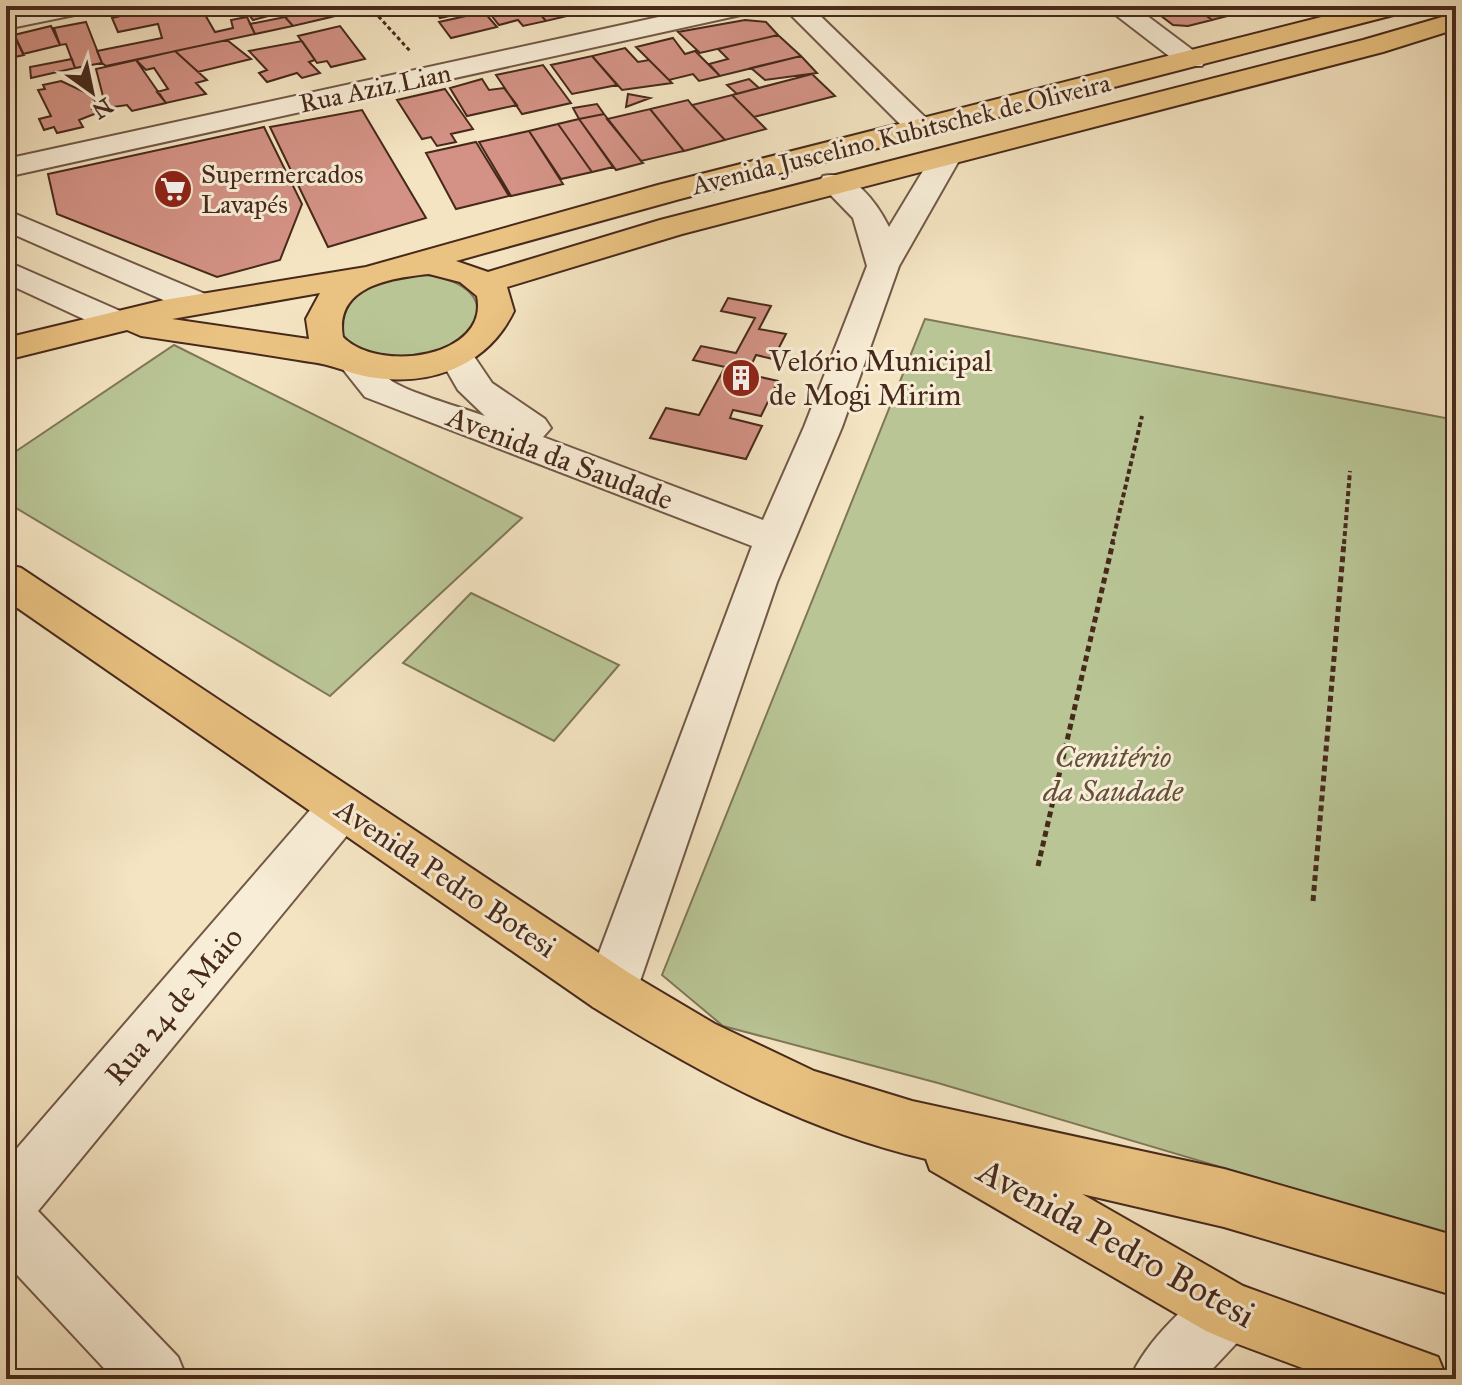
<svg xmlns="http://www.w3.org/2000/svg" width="1462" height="1385" font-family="'IM FELL Great Primer',serif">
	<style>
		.green { fill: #b9c595; stroke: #807758; stroke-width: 2 }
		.building { fill: #d39285; stroke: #47291c; stroke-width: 2 }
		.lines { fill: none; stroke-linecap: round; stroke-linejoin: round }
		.minor-casing { stroke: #725846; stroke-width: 4 }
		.major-casing { stroke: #47291c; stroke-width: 4 }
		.path-far2 { stroke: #47291c; stroke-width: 3; stroke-dasharray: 4 3; stroke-linecap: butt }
		.path-far1 { stroke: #47291c; stroke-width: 4; stroke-dasharray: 5 3; stroke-linecap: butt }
		.path { stroke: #47291c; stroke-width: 5; stroke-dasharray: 6 4; stroke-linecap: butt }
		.minor { fill: #f8edd7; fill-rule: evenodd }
		.major { fill: #eac281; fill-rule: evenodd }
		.labels { text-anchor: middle; stroke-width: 6; stroke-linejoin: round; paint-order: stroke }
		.far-street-label { font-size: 26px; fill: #47291c; stroke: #f8edd7 }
		.far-poi-label { font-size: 26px; fill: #47291c; stroke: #f8edd7; text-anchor: start }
		.poi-label { font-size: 30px; fill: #47291c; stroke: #f8edd7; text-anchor: start }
		.street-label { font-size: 30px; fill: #47291c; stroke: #f8edd7 }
		.park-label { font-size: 30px; font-style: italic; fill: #64503a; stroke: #f8edd7 }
		.near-street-label { font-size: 36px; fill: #47291c; stroke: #f8edd7 }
	</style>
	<rect width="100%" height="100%" fill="#f4e4c2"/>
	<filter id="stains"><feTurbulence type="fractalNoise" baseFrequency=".0025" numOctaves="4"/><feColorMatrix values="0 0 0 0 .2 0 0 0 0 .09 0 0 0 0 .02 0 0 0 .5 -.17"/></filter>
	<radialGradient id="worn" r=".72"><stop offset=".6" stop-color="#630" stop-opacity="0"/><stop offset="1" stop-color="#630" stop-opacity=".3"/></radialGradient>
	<path class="green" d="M422,274C528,289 461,367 385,357C378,356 367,356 360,353C352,349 344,338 337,332L343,303L377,281Z
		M925,319L1456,420V1237L938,1083L723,1026L662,975Z
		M174,345L522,518L330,696L6,502V458Z
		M471,593L619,665L554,741L403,663Z"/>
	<path class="building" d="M164,6H200L215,32L233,28L231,20L247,17L255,34L106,66L102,63L97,51L162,38L158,24L118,32L112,18Z
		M242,6H279L284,12L253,20Z
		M345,6H354L361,11L331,17L326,10Z
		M373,6H412L414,8L379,12Z
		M432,6H478L480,9L440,18Z
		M484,6H533L546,21L523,26L518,20L499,25Z
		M545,6H590L593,10L546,21L537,11L547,9Z
		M1148,6H1193L1212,20L1188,26L1173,25Z
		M1193,6H1240L1247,11L1212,20Z
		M324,7L331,17L293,26L285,17Z
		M484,12L497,27L451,38L439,22Z
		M285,17L293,26L255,34L250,24Z
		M745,20L766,22L778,35L700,53L678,32Z
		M86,22L102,63L75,68L66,44L60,45L54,28Z
		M51,26L60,45L23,54L14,35Z
		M340,26L365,59L331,67L327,61L317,63L298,36Z
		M14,34L24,55L6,59V36Z
		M778,35L801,56L720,76L709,64L728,59L718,49Z
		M673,38L685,54L695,51L720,76L699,81L693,74L669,80L636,47Z
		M227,40L251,59L198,72L175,51Z
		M302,41L315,60L309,62L320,73L302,78L297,73L267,82L259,73L267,70L249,51Z
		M625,48L638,62L649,60L672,83L622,90L592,56Z
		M175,51L207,80L196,83L206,94L166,103L157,92L168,89L154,68L146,70L136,60Z
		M592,56L617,85L572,94L551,65Z
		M801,56L817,73L765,80L751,68Z
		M72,59L75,68L31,78L30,67Z
		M136,60L166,103L132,111L127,105L106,108L96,69Z
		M543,65L571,103L522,114L496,75Z
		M812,74L835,96L754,117L732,95Z
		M482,79L489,90L504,88L517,105L467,116L450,88Z
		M749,79L759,88L737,94L727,85Z
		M61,81L91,95L95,100L92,109L102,111L79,120L83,127L57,133L54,127L44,130L39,119L51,116L38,90L45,89L43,85Z
		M445,89L473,129L451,134L456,142L437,146L431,137L422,139L397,100Z
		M628,94L650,98L626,107Z
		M732,95L766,129L725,140L692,105Z
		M688,100L692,105L725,140L684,151L650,109Z
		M597,104L604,114L579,119L573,108Z
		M650,109L684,151L641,161L607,119Z
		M362,110L426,218L328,247L270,127Z
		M604,114L641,161L643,163L616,170L579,119Z
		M579,119L613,167L592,172L558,124Z
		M558,124L592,172L561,179L529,131Z
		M264,127L302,204L280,260L217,277L57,214L48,174Z
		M529,131L563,184L511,196L479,142Z
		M476,142L509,196L456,209L426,153Z
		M728,298L771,306L759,329L786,334L773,359L756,355L747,374L778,381L761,416L733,410L730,418L762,426L746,459L650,438L666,408L699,415L725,367L693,360L701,346L736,353L755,318L721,311Z"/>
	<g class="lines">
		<g class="minor-casing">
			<path id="minor" d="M41,6H93L89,12L6,29V13Z
				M709,6H758L745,14L6,177V159Z
				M782,6H810L931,123L936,129L931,135H911Z
				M1104,6H1134L1206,60L1202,66H1182Z
				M946,148L957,151L961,157L899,266L842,427L777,582L637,990L629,1007L611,1014L593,1007L585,990L752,546L365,397L338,363L343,355C370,348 372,365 389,379C405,392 463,408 485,416L458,390L439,357L445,349L457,346L469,349L492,383L545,419L551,428L543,437L763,520L804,427L867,266L853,218L819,183L823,176C853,169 877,203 889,227L935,151Z
				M6,210L210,296L215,303L210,310L198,313L186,310L6,231Z
				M6,261L127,314L132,321L127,328L115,332L103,328L6,283Z
				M341,788L358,794L365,808L358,822L38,1211L178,1357L187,1379H114L6,1263V1161L324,794Z
				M1227,1280L1248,1289L1257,1310L1248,1331L1203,1379H1130C1145,1343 1191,1295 1227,1280Z"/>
		</g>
		<g class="major-casing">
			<path id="major" d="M1365,6H1409L1405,12L680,199L456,261L488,272L660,220L1363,40L1456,13V29L1383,52L682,234L507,287L514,311C486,369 425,388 364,376C346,372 330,364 311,362C254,353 198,344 141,336L127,330L6,360V338L164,300L366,267L658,185ZM429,274L460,282L477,296C490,357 379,374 343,337C334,287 389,278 429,274ZM320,293L306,319L309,339L172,319Z
				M6,564L21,568L629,973L715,1024L814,1071L912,1101L1224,1169L1456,1236V1296L1224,1227L1082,1194L1243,1286L1438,1357L1447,1379H1332L1227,1340L1206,1331L930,1170L926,1159C805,1131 697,1072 593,1007L6,600Z"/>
		</g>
		<path class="path-far2" d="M369,6L410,51"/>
		<path class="path-far1" d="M1112,544L1142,416
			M1344,544L1350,471"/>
		<path class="path" d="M1038,866L1113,542
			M1313,901L1344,542"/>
		<use href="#minor" class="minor"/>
		<use href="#major" class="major"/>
	</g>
	<defs>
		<g id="supermarket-disc" transform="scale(2)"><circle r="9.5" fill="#8f2418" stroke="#f8edd7"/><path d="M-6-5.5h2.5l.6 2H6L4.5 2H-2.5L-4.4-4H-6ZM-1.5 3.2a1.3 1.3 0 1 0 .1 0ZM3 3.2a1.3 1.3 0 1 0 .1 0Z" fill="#fff"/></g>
		<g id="building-disc" transform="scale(2)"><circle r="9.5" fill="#8f2418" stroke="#f8edd7"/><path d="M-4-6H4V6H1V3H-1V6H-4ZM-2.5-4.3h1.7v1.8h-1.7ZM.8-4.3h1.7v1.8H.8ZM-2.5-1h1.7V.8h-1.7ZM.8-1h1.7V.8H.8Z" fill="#fff"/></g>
	</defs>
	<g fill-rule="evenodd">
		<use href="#supermarket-disc" x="173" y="189"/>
		<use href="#building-disc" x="741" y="378"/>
	</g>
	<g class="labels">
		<g class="far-street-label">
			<text transform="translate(375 88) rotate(-12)" y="9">Rua Aziz Lian</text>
			<text transform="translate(901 134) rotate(-14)" y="9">Avenida Juscelino Kubitschek de Oliveira</text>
		</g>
		<g class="far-poi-label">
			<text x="201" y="183">Supermercados<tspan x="201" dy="30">Lavapés</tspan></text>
		</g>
		<g class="poi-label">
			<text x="769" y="371">Velório Municipal<tspan x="769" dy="34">de Mogi Mirim</tspan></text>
		</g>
		<g class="street-label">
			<text transform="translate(560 458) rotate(21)" y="10">Avenida da Saudade</text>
			<text transform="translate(446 878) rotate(34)" y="10">Avenida Pedro Botesi</text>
			<text transform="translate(174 1006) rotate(-50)" y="10">Rua 24 de Maio</text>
		</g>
		<g class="park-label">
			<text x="1113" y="767">Cemitério<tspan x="1113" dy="34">da Saudade</tspan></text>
		</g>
		<g class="near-street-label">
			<text transform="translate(1117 1242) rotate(29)" y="13">Avenida Pedro Botesi</text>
		</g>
	</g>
	<rect width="1462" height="1385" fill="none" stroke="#f4e4c2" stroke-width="32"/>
	<rect x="8" y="8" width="1446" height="1369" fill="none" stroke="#47291c" stroke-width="4"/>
	<rect x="16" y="16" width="1430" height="1353" fill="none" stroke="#47291c" stroke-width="2"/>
	<g transform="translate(92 92) rotate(147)" stroke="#f8edd7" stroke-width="6" paint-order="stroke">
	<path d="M0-6L14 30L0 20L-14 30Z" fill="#47291c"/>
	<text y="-12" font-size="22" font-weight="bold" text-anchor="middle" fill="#47291c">N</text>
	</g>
	<rect width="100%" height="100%" filter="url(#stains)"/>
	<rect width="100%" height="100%" fill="url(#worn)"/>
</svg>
